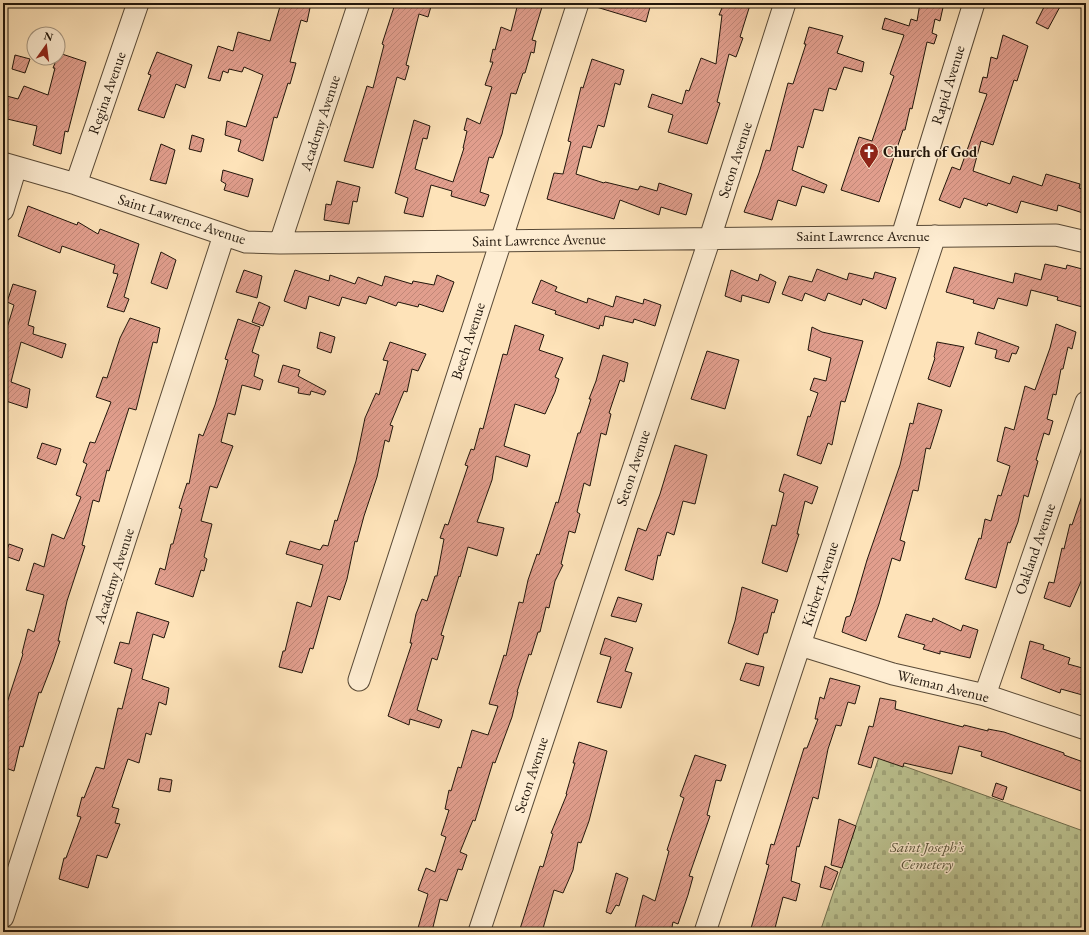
<svg xmlns="http://www.w3.org/2000/svg" width="1089" height="935" font-family="'EB Garamond',serif">
	<style>
		.cemetery { fill: url(#cemetery-stones); stroke: #6f6d4e }
		.building { fill: url(#building-hatch); stroke: #21160b }
		.lines { fill: none; stroke-linecap: round; stroke-linejoin: round }
		.minor-casing { stroke: #584936; stroke-width: 23 }
		.minor { stroke: #feedd2; stroke-width: 21 }
		.labels { text-anchor: middle; stroke-width: 3; stroke-linejoin: round; paint-order: stroke }
		.street-label { font-size: 15px; fill: #21160b; stroke: #feedd2 }
		.poi-label { font-size: 15px; font-weight: bold; fill: #21160b; stroke: #feedd2; text-anchor: start }
		.park-label { font-size: 15px; font-style: italic; fill: #58533a; stroke: #feedd2 }
	</style>
	<defs>
		<pattern id="cemetery-stones" width="16" height="16" patternUnits="userSpaceOnUse"><rect width="16" height="16" fill="#bdc492"/><path d="M2 7V4a2 2 0 0 1 4 0v3zM10 15v-3a2 2 0 0 1 4 0v3z" fill="#a2a87d"/></pattern>
		<pattern id="building-hatch" width="6" height="6" patternUnits="userSpaceOnUse"><rect width="6" height="6" fill="#e19e8d"/><path d="M-1 1l2-2M0 6l6-6M5 7l2-2" fill="none" stroke="#c18778"/></pattern>
	</defs>
	<rect width="100%" height="100%" fill="#fee3b9"/>
	<filter id="stains"><feTurbulence type="fractalNoise" baseFrequency=".005" numOctaves="4"/><feColorMatrix values="0 0 0 0 .2 0 0 0 0 .09 0 0 0 0 .02 0 0 0 .5 -.17"/></filter>
	<radialGradient id="worn" r=".72"><stop offset=".6" stop-color="#630" stop-opacity="0"/><stop offset="1" stop-color="#630" stop-opacity=".3"/></radialGradient>
	<path class="cemetery" d="M879,757L1086,832V932H820Z"/>
	<path class="building" d="M281,3H311L307,22L301,20L290,62L296,63L290,84L288,83L277,118L274,117L263,161L238,151L241,140L225,135L227,121L246,127L263,75L244,67L242,72L229,69L228,73L223,71L220,81L208,78L218,46L233,51L238,32L270,41Z
		M392,3H432L428,17L419,14L406,65L409,66L405,80L397,77L373,168L344,161L367,86L373,88L384,45L382,44L394,7L392,6Z
		M518,3H530L542,7L532,40L536,41L534,53L531,52L525,73H523L516,94L511,93L502,134L493,158L489,157L480,192L489,195L485,206L451,196L452,191L431,185L423,217L404,213L408,198L395,193L414,120L430,126L427,139L423,138L415,169L453,182L464,148H463L467,131L464,130L467,118L480,124L492,87L485,85L493,62H490L493,49L495,50L501,27L511,31Z
		M594,3H639L650,7L646,22L593,6Z
		M724,3L750,5L740,37L743,38L736,57L729,54L717,102L720,103L707,144L668,132L673,115L648,107L652,94L682,104L686,90L689,91L701,58L716,64L722,15H719Z
		M920,3H944L940,21L935,19L932,33L937,35L934,44L927,42L912,109L910,108L905,130H903L879,202L841,190L859,137L872,141L894,76L890,74L904,35L882,29L885,18L909,26L911,19L917,21Z
		M1046,3H1062L1048,29L1036,23Z
		M809,27L843,36L837,53L864,62L862,72L844,67L836,90L829,88L823,111L814,109L803,148L798,146L792,170L827,185L824,193L802,186L796,206L778,200L772,220L744,212L759,173L766,150L770,151L788,83L793,84L806,44H804Z
		M1003,35L1028,46L1017,81L1014,80L993,145L981,141L973,171L1010,184L1013,176L1042,186L1046,174L1080,184L1079,188L1086,191V204L1083,213L1058,205L1057,211L1021,201L1017,213L988,203L987,206L964,198L960,208L939,200L952,167L960,170L987,94L979,92L983,77L987,78L991,57L997,59Z
		M157,52L192,65L185,88L176,84L164,118L138,110L151,75L148,74Z
		M59,53L86,62L68,132L65,131L61,154L33,145L37,126L3,118V95L18,99L24,86L48,95L55,68H53Z
		M15,55L30,59L25,73L12,69Z
		M592,59L624,70L620,85L615,83L604,127L598,125L591,148L583,146L576,174L604,183L605,182L638,190L640,186L657,191L659,183L692,194L686,215L661,207L659,215L620,200L614,219L547,199L554,173L563,174L571,142L568,141L581,87L583,88Z
		M192,135L204,139L201,152L189,149Z
		M161,144L175,150L166,184L150,180Z
		M223,170L253,179L248,197L224,190L226,184L221,181Z
		M337,181L360,187L357,202L353,201L349,224L324,220L326,204L331,205Z
		M28,206L77,225L78,222L98,234L100,229L139,244L124,297L129,299L124,312L107,307L118,274L113,273L115,265L62,246L60,253L18,236Z
		M161,252L176,260L167,289L151,283Z
		M1045,264L1066,269L1067,265L1086,270V308L1057,300L1058,297L1031,290L1027,306L998,298L994,309L973,303L974,300L946,292L954,267L1013,283L1015,273L1041,280Z
		M817,269L847,280L849,273L873,279L875,272L896,278L886,309L863,299L861,305L828,293L825,301L805,293L802,301L782,294L789,276L812,282Z
		M244,270L262,276L257,298L236,292Z
		M295,270L329,281L330,275L355,284L358,277L382,286L385,276L412,284L413,281L434,285L437,275L454,282L443,312L419,304L418,307L398,302L396,306L369,296L366,304L342,297L339,306L309,296L306,309L284,301Z
		M731,270L758,281L760,274L776,282L769,303L742,295L741,302L725,296Z
		M541,280L557,287L555,291L587,303L588,298L613,307L616,296L643,304L644,299L661,305L655,326L634,319L633,323L605,316L603,326L600,325L599,329L555,314L556,311L532,303Z
		M13,284L36,291L28,325L34,327L33,334L66,344L62,358L21,342L11,382L30,389L27,408L3,400V341L14,305L7,302Z
		M259,302L270,307L263,326L252,322Z
		M130,318L160,328L157,343L153,342L136,410L129,408L109,471L107,470L99,502L93,500L82,545L85,546L67,601L58,641H60L53,662L41,693L39,692L23,747L20,746L14,771L3,767V715L23,654L22,653L28,629L34,632L44,595L26,590L34,563L44,567L52,534L64,539L81,497L76,495L87,464L83,462L90,442L95,443L111,402L96,397L103,377L107,378L120,338Z
		M238,319L260,327L252,352L259,355L254,376L263,380L260,390L242,385L235,415L228,413L221,442L233,446L217,488L210,486L201,521L212,524L204,557L207,559L204,571L201,570L193,597L155,584L160,568L165,570L171,544H173L182,509L179,508L187,483L189,484L199,434L203,436L215,405L228,360L225,359Z
		M1056,324L1076,332L1072,349L1068,347L1063,369H1061L1056,395L1053,394L1047,419L1053,421L1049,435L1044,433L1036,460L1038,461L1028,497L1024,495L1018,522L1010,543L1008,542L996,588L965,579L979,538L981,539L985,519L991,521L998,495L1001,496L1010,466L997,461L1005,427L1014,430L1025,386L1035,390L1050,348Z
		M515,325L544,335L539,350L563,358L555,377L559,379L555,392L545,414L515,404L504,446L530,455L527,467L496,456L492,480L477,522L504,528L497,556L468,547L460,577L459,576L441,635L444,636L437,660L432,658L417,710L442,720L439,728L410,719L409,725L388,716L412,643H410L416,614L422,599L427,601L435,576H437L444,539L440,538L445,524L448,525L468,466L465,465L471,449L474,450L480,428L483,429L503,354L507,355Z
		M812,327L822,332L863,341L845,402L841,401L832,445L828,443L821,464L797,455L808,416L810,417L818,393L810,390L814,378L826,381L831,358L808,350Z
		M320,332L335,337L331,353L317,348Z
		M978,332L1019,347L1016,354L1012,353L1009,362L995,358L997,350L975,344Z
		M390,342L426,354L418,371L412,369L407,392L404,391L390,425L393,426L389,442L385,440L377,477L364,516L357,542L355,541L347,579L340,600L328,596L313,649L310,648L302,673L279,667L283,651H285L297,602L311,607L323,565L286,554L290,541L320,550L323,545L328,546L335,520L337,521L356,461L365,418L376,393L379,395L388,361L383,360Z
		M937,342L964,347L950,387L928,379L935,358L934,357Z
		M707,351L739,360L725,409L691,399Z
		M603,355L628,363L624,382L620,380L609,413L611,414L606,435L601,433L590,486L584,483L577,512L580,514L575,533L569,531L561,564L563,565L555,581L549,608L546,607L540,632H538L531,655L529,654L517,692H518L512,717L495,763L493,762L475,821L473,820L460,852L467,855L462,870L458,869L447,901L440,899L432,931L418,928L428,894L418,890L426,868L435,872L446,837L441,835L449,810L445,809L449,790L451,791L458,767L461,768L472,730L488,735L498,706L489,704L504,655L506,656L519,602L523,603L528,580L537,554L539,555L556,502L558,503L578,433H580L591,399H589L596,381Z
		M283,365L300,370L298,376L326,391L324,395L311,391L310,395L298,393L299,388L278,382Z
		M918,403L942,410L930,449L926,448L918,491L913,490L900,540L905,542L900,561L892,558L879,604L866,641L842,632L846,617L850,616L855,601L867,560L900,465L910,423L913,424Z
		M42,443L61,449L56,465L37,458Z
		M675,445L707,455L695,504L683,501L674,535L667,532L660,556L658,555L653,580L625,570L638,528L646,531L660,494Z
		M784,474L818,487L812,504L805,501L797,534H799L787,572L762,563L772,525L776,526L784,493L779,491Z
		M1084,490H1086V561L1083,577L1070,607L1044,598L1049,582L1054,583L1062,548L1064,549L1070,524L1072,525Z
		M9,544L23,549L19,561L5,556Z
		M742,587L778,600L774,613L772,612L767,633H764L758,655L728,643L735,621Z
		M618,597L642,604L636,622L611,616Z
		M137,612L169,622L164,638L153,634L142,679L169,688L166,705L159,702L151,735L146,733L139,763L128,759L112,807L119,809L115,823L120,824L107,858L97,855L88,888L59,879L64,858H66L81,817L77,816L82,797L84,798L96,767L104,769L118,708L122,709L132,669L114,663L120,642L129,644Z
		M906,614L932,622L933,618L961,631L963,625L978,630L970,658L940,651V654L923,649L925,645L898,637Z
		M605,638L633,648L625,671L632,673L621,708L597,702L611,657L600,654Z
		M1030,641L1044,645L1043,649L1070,658L1068,664L1086,669V696L1061,689L1060,693L1021,678Z
		M746,663L764,667L759,686L740,680Z
		M830,678L860,686L855,704L848,702L841,726L836,725L828,749L818,799L813,797L799,847L797,846L791,881L800,884L796,901L783,897L774,932H750L769,865L766,864L771,844L774,845L804,748H807L818,719H815L820,697L824,699Z
		M880,698L896,701L895,709L963,727L964,725L988,731V729L1004,732L1064,753V755L1086,763V784L1084,792L981,756L982,752L959,746L952,774L904,763L903,767L874,757L871,768L858,764L869,726L873,727Z
		M579,742L607,751L589,821L581,843L578,842L573,870L563,893L554,890L542,932H519L540,866L543,867L553,834L551,833L567,794H566L575,763H573Z
		M695,755L726,765L721,781L716,780L707,815L710,816L689,876L693,877L688,895L678,924L673,922L671,932H634L643,895L655,901L669,851L667,850L684,798L680,796Z
		M160,778L172,780L170,792L158,790Z
		M996,783L1007,787L1003,800L992,796Z
		M839,819L856,826L842,868L831,865Z
		M825,866L838,872L831,890L820,887Z
		M616,873L628,878L619,906L616,905L611,914L606,912Z"/>
	<g class="lines">
		<g class="minor-casing">
			<path id="minor" d="M3,163L76,184L246,242L280,243L1056,235L1086,242
				M76,184L138,3
				M3,210L16,167
				M902,236L974,3
				M280,243L359,3
				M800,645L893,674L985,695L1086,729
				M359,680L578,3
				M985,695L1086,402
				M3,917L224,235
				M479,932L710,238L785,3
				M705,932L935,236"/>
		</g>
		<use href="#minor" class="minor"/>
	</g>
	<defs>
		<g id="church-pin" transform="scale(1)"><path d="M0 17L-7.5 6A9.5 9.5 0 1 1 7.5 6Z" fill="#8f2418" stroke="#feedd2"/><path d="M-1.2-6h2.4v3.5h3.3v2.4h-3.3V6h-2.4V-.1h-3.3v-2.4h3.3Z" fill="#fff"/></g>
	</defs>
	<g fill-rule="evenodd">
		<use href="#church-pin" x="869" y="152"/>
	</g>
	<g class="labels">
		<g class="street-label">
			<text transform="translate(948 85) rotate(-73)" y="5">Rapid Avenue</text>
			<text transform="translate(107 93) rotate(-71)" y="5">Regina Avenue</text>
			<text transform="translate(320 123) rotate(-72)" y="5">Academy Avenue</text>
			<text transform="translate(735 160) rotate(-72)" y="5">Seton Avenue</text>
			<text transform="translate(182 219) rotate(18)" y="5">Saint Lawrence Avenue</text>
			<text x="863" y="241">Saint Lawrence Avenue</text>
			<text transform="translate(539 240) rotate(-1)" y="5">Saint Lawrence Avenue</text>
			<text transform="translate(468 341) rotate(-72)" y="5">Beech Avenue</text>
			<text transform="translate(633 468) rotate(-72)" y="5">Seton Avenue</text>
			<text transform="translate(1035 549) rotate(-71)" y="5">Oakland Avenue</text>
			<text transform="translate(114 576) rotate(-72)" y="5">Academy Avenue</text>
			<text transform="translate(820 584) rotate(-72)" y="5">Kirbert Avenue</text>
			<text transform="translate(943 686) rotate(14)" y="5">Wieman Avenue</text>
			<text transform="translate(531 775) rotate(-72)" y="5">Seton Avenue</text>
		</g>
		<g class="poi-label">
			<text x="883" y="157">Church of God</text>
		</g>
		<g class="park-label">
			<text x="927" y="852">Saint Joseph’s<tspan x="927" dy="17">Cemetery</tspan></text>
		</g>
	</g>
	<rect width="1089" height="935" fill="none" stroke="#fee3b9" stroke-width="16"/>
	<rect x="4" y="4" width="1081" height="927" fill="none" stroke="#21160b" stroke-width="2"/>
	<rect x="8" y="8" width="1073" height="919" fill="none" stroke="#21160b"/>
	<g transform="translate(46 46) rotate(14)"><circle r="19" fill="#feedd2" stroke="#a69782"/>
	<path d="M0-3L7 15L0 10L-7 15Z" fill="#8f2418"/>
	<text y="-6" font-size="11" font-weight="bold" text-anchor="middle" fill="#21160b">N</text>
	</g>
	<rect width="100%" height="100%" filter="url(#stains)"/>
	<rect width="100%" height="100%" fill="url(#worn)"/>
</svg>
